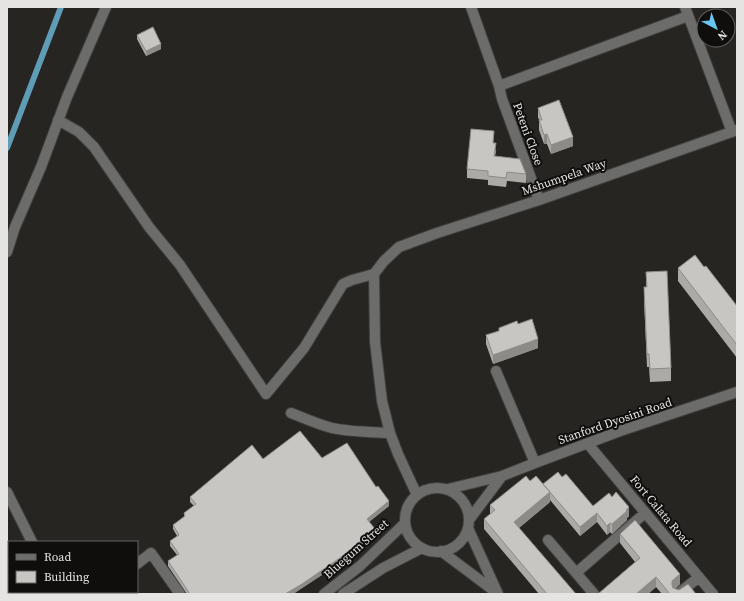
<svg xmlns="http://www.w3.org/2000/svg" width="744" height="601" font-family="'Source Serif 4',serif">
	<style>
		.lines { fill: none; stroke-linecap: round; stroke-linejoin: round }
		.stream { stroke: #5f9db7; stroke-width: 6 }
		.minor-casing { stroke: #41403d; stroke-width: 12 }
		.minor { stroke: #6c6c6a; stroke-width: 10 }
		.wall { fill: #acaaa7 }
		.shaded-wall { fill: #8c8b88 }
		.building { fill: #c8c6c2; stroke: #8c8b88 }
		.labels { text-anchor: middle; stroke-width: 4; stroke-linejoin: round; paint-order: stroke }
		.street-label { font-size: 12px; fill: #e5e4e2; stroke: #0f0e0d }
	</style>
	<rect width="100%" height="100%" fill="#262522"/>
	<g class="lines">
		<path class="stream" d="M7,148L61,7"/>
		<g class="minor-casing">
			<path id="minor" d="M471,7L499,86L502,99L539,200
				M685,7L732,132
				M499,86L688,16
				M58,120L79,132L94,147L149,227L180,265L266,394L304,348L343,284L352,280L374,274
				M7,252L15,227L41,167L67,97L106,7
				M496,371L535,463
				M291,413C304,418 317,424 332,428C351,432 371,432 390,433
				M588,444L713,594
				M405 520a32 32 0 1 1 64 0a32 32 0 1 1-64 0Z
				M448,489L502,476L535,463L623,430L737,392
				M7,492L32,542
				M417,495L398,454L390,433L382,401L375,342L374,274L384,261L399,247L437,233L539,200L737,130
				M469,520L502,476
				M468,528L498,594
				M548,540L594,594
				M441,551L497,593
				M137,564L151,553L180,594
				M576,573L645,513
				M57,592L58,594
				M101,594L103,592
				M324,594L360,566L405,523
				M343,594L383,568L422,548
				M678,594L699,577"/>
		</g>
		<use href="#minor" class="minor"/>
	</g>
	<path class="wall" d="M137,35L161,49L146,56L137,39Z
		M538,108L573,146L551,154L547,144H544L539,130V120L538,117Z
		M494,143L496,152L495,156L526,174V183L507,181L506,187L488,185V180L467,178V169Z
		M678,268L737,306V358L678,281Z
		M646,272L671,368V381L650,382L649,367H647L644,300V287H646Z
		M518,324L538,348L493,364L486,344V335L499,331V328Z
		M322,458L389,506L369,522L375,534L344,559L334,566V567L293,594H187L168,566V561L177,555L170,546V541L177,536L173,529V525L184,517V513L194,506L190,502V497L263,459Z
		M562,477L593,506L629,516L627,518V520L612,534L610,532L607,535L597,522L580,536L550,500V502L519,528L576,594H539L484,529V519L490,514V505L530,481L543,485Z
		M620,534L680,584L675,589L696,594H662L656,587L648,594H598L635,562L620,543Z"/>
	<path class="shaded-wall" d="M161,44V49L146,56V51Z
		M547,134V144H544V135Z
		M573,137V146L551,154V145Z
		M538,339V348L493,364V355Z
		M550,492V502L514,532V522Z
		M389,501V506L367,523V519Z
		M629,507V516L627,518V520L612,534V524Z
		M597,513V522L580,536V527Z
		M610,523V532L607,535V526Z
		M375,529V534L344,559L334,566V567L293,594H285L334,562Z
		M680,574V584L672,591V594V581Z
		M656,577V587L648,594H636Z"/>
	<path class="building" d="M153,27L161,44L146,51L137,35Z
		M559,100L573,137L551,145L547,134L544,135L539,120H542L538,108Z
		M471,129L494,131L493,143H496L494,156L520,159L526,174L507,172L506,178L488,176V171L467,169Z
		M695,255L704,267L706,266L737,306V345L678,268Z
		M667,271L671,368L650,369L649,354H647L644,287H647L646,272Z
		M532,319L538,339L493,355L486,335L499,331V328L517,321L518,324Z
		M300,431L322,458L347,443L376,487L378,486L389,501L367,519L375,529L344,555L334,562L302,584L285,594H190L168,561L179,554L170,541L179,535L173,525L185,516L184,513L196,504L190,497L252,445L263,459Z
		M558,472L562,477L566,474L593,506L609,493L612,497L616,492L629,507L626,510L627,511L612,524L610,523L607,526L597,513L580,527L543,484Z
		M526,476L530,481L536,476L550,492L514,522L576,594H547L484,519L495,510L490,505Z
		M635,520L680,574L672,581V585L673,588L679,590L688,584L696,594H670L656,577L636,594H598L640,558L620,534Z"/>
	<g class="labels">
		<g class="street-label">
			<text transform="translate(528 134) rotate(70)" y="4">Peteni Close</text>
			<text transform="translate(564 177) rotate(-19)" y="4">Mshumpela Way</text>
			<text transform="translate(615 421) rotate(-19)" y="4">Stanford Dyosini Road</text>
			<text transform="translate(661 511) rotate(50)" y="4">Fort Calata Road</text>
			<text transform="translate(356 549) rotate(-42)" y="4">Bluegum Street</text>
		</g>
	</g>
	<rect width="744" height="601" fill="none" stroke="#e5e4e2" stroke-width="16"/>
	<rect x="8" y="541" width="130" height="52" fill="#0f0e0d" stroke="#656462"/>
	<rect x="16" y="554" width="20" height="6" fill="#6c6c6a" stroke="#656462"/>
	<text x="44" y="561" font-size="12" fill="#e5e4e2">Road</text>
	<rect x="16" y="571" width="20" height="12" fill="#c8c6c2" stroke="#656462"/>
	<text x="44" y="581" font-size="12" fill="#e5e4e2">Building</text>
	<g transform="translate(716 28) rotate(139)"><circle r="19" fill="#0f0e0d" stroke="#656462"/>
	<path d="M0-3L7 15L0 10L-7 15Z" fill="#68c4f0"/>
	<text y="-6" font-size="11" font-weight="bold" text-anchor="middle" fill="#e5e4e2">N</text>
	</g>
</svg>
